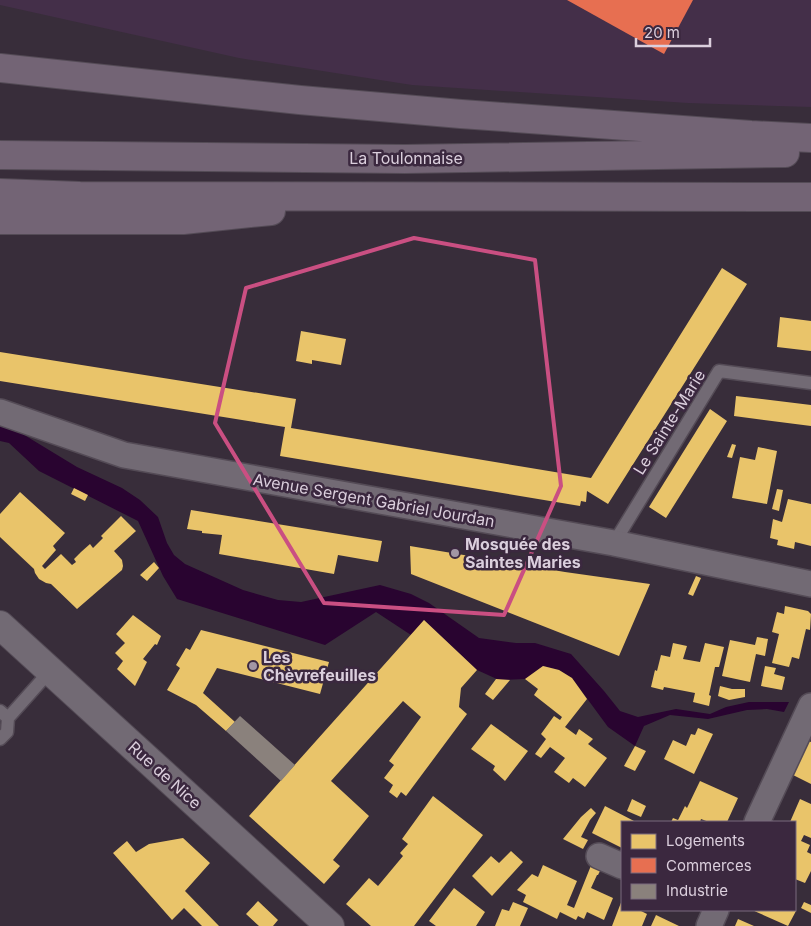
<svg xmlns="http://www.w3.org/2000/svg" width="811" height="926" font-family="Inter,sans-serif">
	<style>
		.built { fill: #442f49 }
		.water { fill: #290430 }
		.homes { fill: #e9c46a }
		.shops { fill: #e76f51 }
		.industry { fill: #8a817c }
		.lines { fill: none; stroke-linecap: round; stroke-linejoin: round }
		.service-casing { stroke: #544b56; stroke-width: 15 }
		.minor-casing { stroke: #544b56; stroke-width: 28 }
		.tertiary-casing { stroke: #544b56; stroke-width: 30 }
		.motorway-casing { stroke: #544b56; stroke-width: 30 }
		.service { stroke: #726a74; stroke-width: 12 }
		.minor { stroke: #726a74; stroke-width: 25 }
		.tertiary { stroke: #726a74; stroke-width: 28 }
		.motorway { stroke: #736475; stroke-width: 28 }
		.marked { fill: none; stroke: #ca4f82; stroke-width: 4; stroke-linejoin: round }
		.poi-dot { fill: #a296a4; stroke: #3b283f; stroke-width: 2 }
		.labels { text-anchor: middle; stroke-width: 5; stroke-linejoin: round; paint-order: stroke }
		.street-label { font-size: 16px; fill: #dbcfdd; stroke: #3b283f }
		.poi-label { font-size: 16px; font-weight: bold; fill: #dbcfdd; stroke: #3b283f; text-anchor: start }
	</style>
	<rect width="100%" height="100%" fill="#382d3a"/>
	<path class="built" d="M0,0H811V107L688,103L412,85L239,58L0,5Z"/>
	<path class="water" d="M0,425L8,427L21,433L77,467L122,488L140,500L158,517L167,543L174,555L185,564L243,590L278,600L301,602L380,585L411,594L429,603L479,638L516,643H535L571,654L604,691L620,711L638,717L676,709L710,714L726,707L749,702H789L784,712L767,709L747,710L708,719L670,715L644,726L635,746L608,727L572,678L559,670L543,666L525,679L499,680L477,670L424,620L411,635L376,612L325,645L177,599L163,576L138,521L39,471L9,443L0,441Z"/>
	<path class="homes" d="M722,268L747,284L608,504L587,491L586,502L581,501L580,506L280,456L285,427L0,381V352L296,399L291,428L591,478Z
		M780,317L811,321V351L777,347Z
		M301,331L346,339L341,365L312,360V364L296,361Z
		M736,396L811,405V426L734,416Z
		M710,409L727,421L666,518L649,507Z
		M732,444L736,445L732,458L727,457Z
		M758,447L777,451L767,504L732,498L740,457L755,460Z
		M74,488L88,495L85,501L71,494Z
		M777,489L783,490L779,511L772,509Z
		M20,492L65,533L53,546L56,550L42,566L45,569L61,554L72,565L76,562L74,559L81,552L90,544L93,548L103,538L101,536L121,516L136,531L114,551L122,560L123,566L122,570L77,609L51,584L46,583L39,579L35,573L34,569L0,537V514Z
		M788,499L811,504V546L795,542L794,549L777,545L778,540L770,538L773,519L782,522Z
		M191,510L382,541L378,562L338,555L334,574L219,554L222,535L202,533V531L187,529Z
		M410,546L565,572L650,584L619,656L411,574Z
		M154,562L159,568L147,581L140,575Z
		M696,576L701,578L693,596L688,594Z
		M785,606L808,611L811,614L810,630L806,629L799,659L792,657L789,667L772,663L779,634L772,632L777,612L784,614Z
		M133,615L161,636L157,645L155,644L143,659L147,662L135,686L117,669L123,661L115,653L125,643L116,634Z
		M424,620L477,670L461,688L459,707L467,714L406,796L401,792L397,798L389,792L393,785L384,778L394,765L389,761L421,717L403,701L331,781L369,816L333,860L340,866L324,884L249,816Z
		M201,630L329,662L320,694L217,668L203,693L235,722L226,731L196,705L167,690L180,668L176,665L186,648L190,650Z
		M757,637L768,639L765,656L756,654L750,682L722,676L730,640L755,645Z
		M673,643L687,646L683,659L700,662L705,643L724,647L719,667H715L709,695L711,696L709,706L693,702L695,693L664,687L663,690L651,687L655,670L657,671L661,655L670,657Z
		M543,666L559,670L572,678L587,699L565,727L576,735L579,729L593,739L588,744L607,758L585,787L573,778L569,783L554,772L565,758L550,747L541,758L535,754L546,739L541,734L554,716L560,720L562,717L534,695L538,689L525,679Z
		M765,666L776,668L774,674L785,677L782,690L761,686Z
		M496,679L510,680L493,700L485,694Z
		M720,686L732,689H745V697L729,700L718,696Z
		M491,724L528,751L505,781L493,770L495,766L471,749Z
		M698,728L713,734L694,774L664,759L673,740L686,746L691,734L695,735Z
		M804,739L811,742V784L789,773Z
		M635,746L646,751L635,771L624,766Z
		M700,781L738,798L727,822H709L701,819L700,822H671L673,818L678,820L685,806L687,808Z
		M433,796L483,835L414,926H371L346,904L369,878L378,886L403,856L400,853L408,844L402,839Z
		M632,799L646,806L641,817L627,811Z
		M800,799L811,804V838L804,835L801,841L810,845L807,852L811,854V871L805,883L795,879V822H790Z
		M605,806L634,821L633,822H622V848L592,833Z
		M591,808L596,813L590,820L581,837L588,840L583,849L563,839L581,817Z
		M183,838L210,863L185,891L219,926H202L184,908L172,920L113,853L127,841L136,852L149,844Z
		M511,851L523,862L492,896L472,876L491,856L499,863Z
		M592,863L602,867L598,875H597L591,888L613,898L604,920L587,912L584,919L578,916L576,920L560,912L557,919L523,902L526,895L517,890L532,874L538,877L543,865L577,881L567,905L574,908Z
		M454,888L485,912L476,926H436L429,921Z
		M622,900V910H639L647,914L642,926H612Z
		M258,901L278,920L273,926H259L246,914Z
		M513,902L528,908L520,926H495L502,909L509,911Z
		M804,902L811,905V913L801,908Z
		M752,910H794L796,911L788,926Z
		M656,915L679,926H651Z
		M738,919L754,926H735Z"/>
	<path class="shops" d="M567,0H693L664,54Z"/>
	<path class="industry" d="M240,716L295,765L281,781L226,731Z"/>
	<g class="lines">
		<g class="service-casing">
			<path id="service" d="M614,543L719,371L811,383
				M0,711L8,718L7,732L0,739
				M8,718L50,671"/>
		</g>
		<g class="minor-casing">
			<path id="minor" d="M0,412L124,455L614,543L811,584
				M757,822L811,706
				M599,856L622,866
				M709,926L716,910"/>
		</g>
		<g class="tertiary-casing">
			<path id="tertiary" d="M0,625L330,926"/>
		</g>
		<g class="motorway-casing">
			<path id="motorway" d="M0,68L300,100L461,114L751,135L811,138
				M0,155L405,159L785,153
				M0,193L80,196L811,197
				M0,220H183L271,211"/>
		</g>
		<use href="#service" class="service"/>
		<use href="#minor" class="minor"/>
		<use href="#tertiary" class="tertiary"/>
		<use href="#motorway" class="motorway"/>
	</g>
	<path class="marked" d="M414,238L535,260L561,486L504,615L324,603L215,423L246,288Z"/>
	<g class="poi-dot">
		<circle cx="455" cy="553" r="5"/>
		<circle cx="253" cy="666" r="5"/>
	</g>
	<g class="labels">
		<g class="street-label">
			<text x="406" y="164">La Toulonnaise</text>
			<text transform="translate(669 422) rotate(-58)" y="6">Le Sainte-Marie</text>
			<text transform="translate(374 500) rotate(10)" y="6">Avenue Sergent Gabriel Jourdan</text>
			<text transform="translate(165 775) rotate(42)" y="6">Rue de Nice</text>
		</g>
		<g class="poi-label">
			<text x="465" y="550">Mosquée des<tspan x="465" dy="18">Saintes Maries</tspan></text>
			<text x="263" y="663">Les<tspan x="263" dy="18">Chèvrefeuilles</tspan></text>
		</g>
	</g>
	<rect x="621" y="821" width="175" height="90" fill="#3b283f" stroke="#7b6b7e"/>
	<rect x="631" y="834" width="25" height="15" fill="#e9c46a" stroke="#7b6b7e"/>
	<text x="666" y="846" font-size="15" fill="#dbcfdd">Logements</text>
	<rect x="631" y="858" width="25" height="15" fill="#e76f51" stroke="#7b6b7e"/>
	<text x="666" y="871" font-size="15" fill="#dbcfdd">Commerces</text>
	<rect x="631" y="884" width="25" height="15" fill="#8a817c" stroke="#7b6b7e"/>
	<text x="666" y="896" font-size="15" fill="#dbcfdd">Industrie</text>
	<path d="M636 38v8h74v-8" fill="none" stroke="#dbcfdd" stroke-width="2.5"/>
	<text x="644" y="38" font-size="15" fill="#dbcfdd" stroke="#3b283f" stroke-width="4" paint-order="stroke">20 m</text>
</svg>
